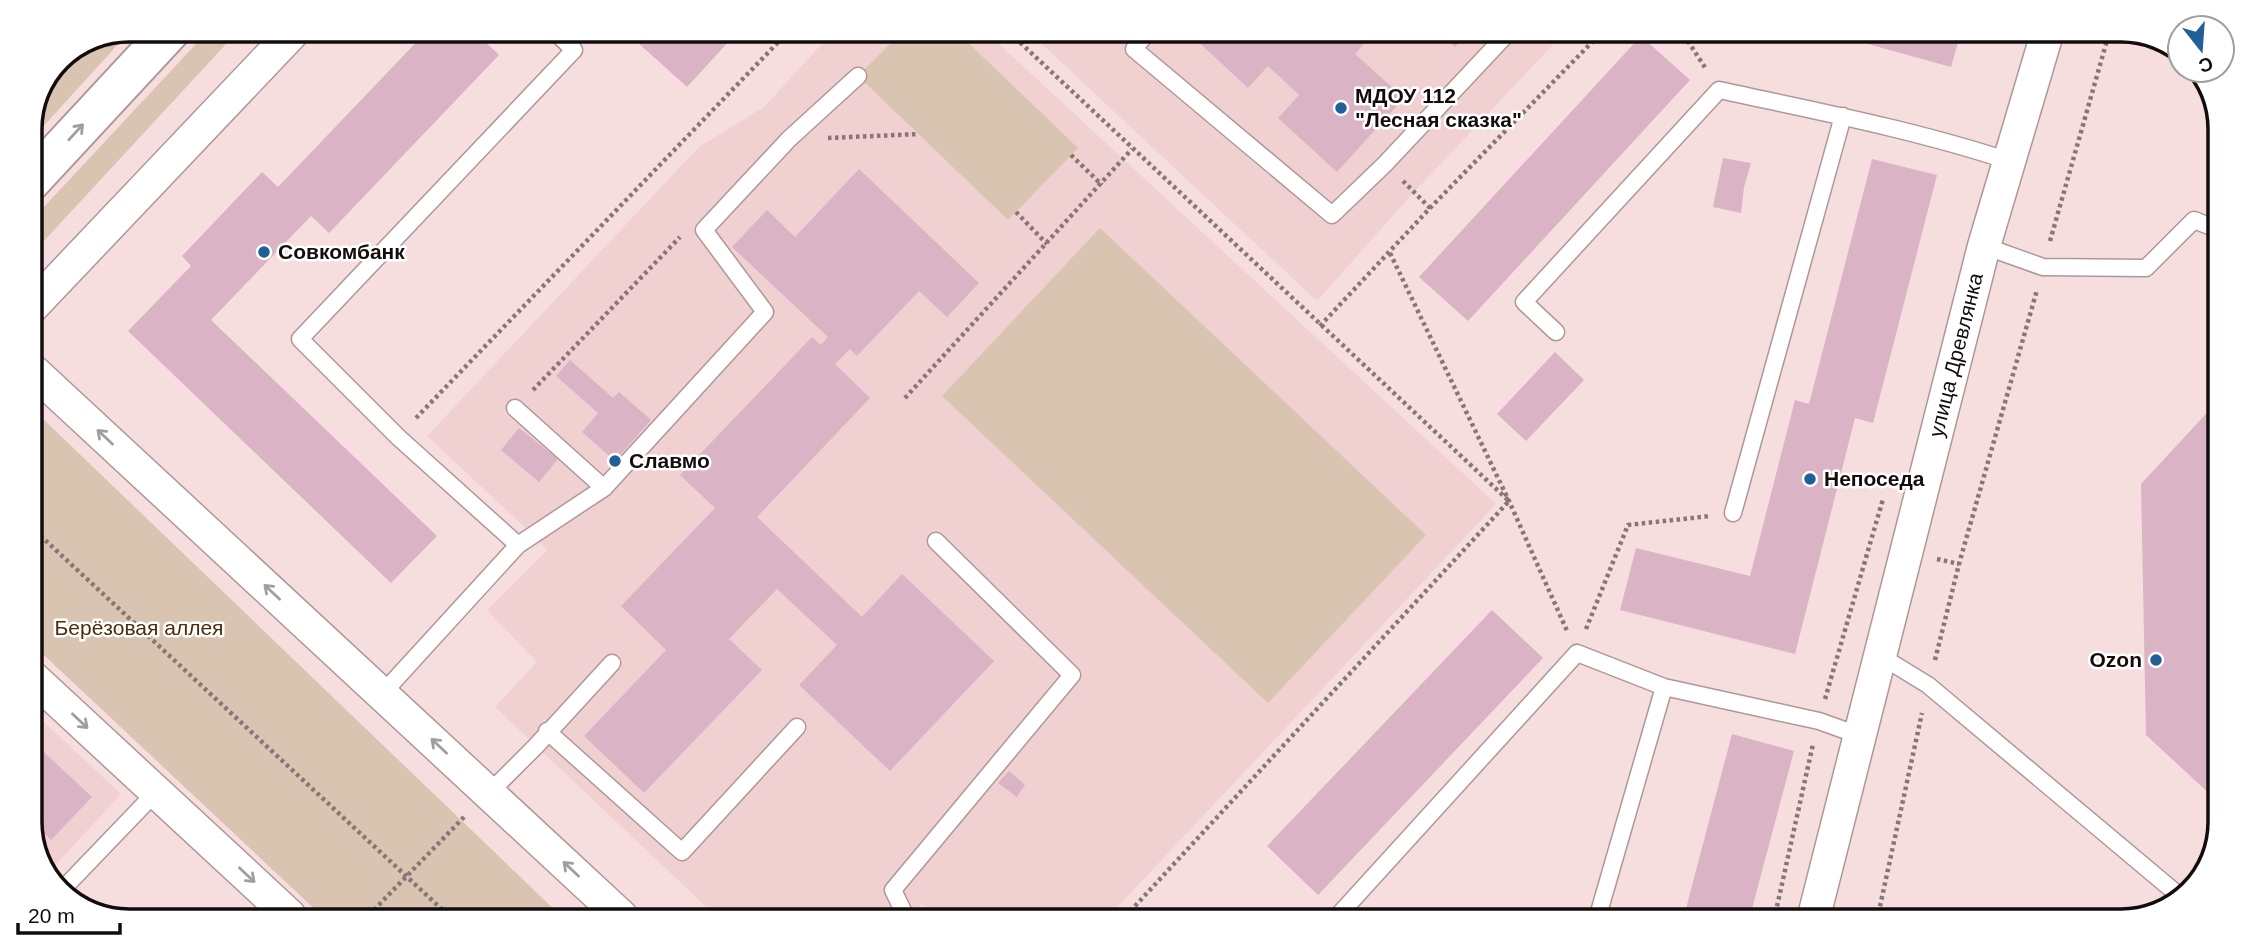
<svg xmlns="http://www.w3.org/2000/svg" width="2250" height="951" font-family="Helvetica,sans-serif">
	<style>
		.built { fill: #f1d0d1 }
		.green { fill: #d8c4b1 }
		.building { fill: #dab4c5 }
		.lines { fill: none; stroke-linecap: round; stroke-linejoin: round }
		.service-casing { stroke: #af9798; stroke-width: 19 }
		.minor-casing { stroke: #af9798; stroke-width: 35 }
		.tertiary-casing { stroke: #af9798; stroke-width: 42 }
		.path { stroke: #877677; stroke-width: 4.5; stroke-dasharray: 3.5 3.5; stroke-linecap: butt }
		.service { stroke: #fff; stroke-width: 16 }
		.minor { stroke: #fff; stroke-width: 32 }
		.tertiary { stroke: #fff; stroke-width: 38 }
		.oneway { stroke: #a19e9e }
		.poi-dot { fill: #215f96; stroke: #fff; stroke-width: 2.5 }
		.labels { text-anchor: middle; stroke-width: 5; stroke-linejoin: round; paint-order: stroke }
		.poi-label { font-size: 21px; font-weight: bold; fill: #140c0c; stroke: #fff; text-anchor: start }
		.street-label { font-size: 21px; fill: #140c0c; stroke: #fff }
		.park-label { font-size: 21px; fill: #4a2d0b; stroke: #fff }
		.rim { fill: none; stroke: #140c0c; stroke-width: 3.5 }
	</style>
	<rect width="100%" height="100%" fill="#f6ddde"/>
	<path class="built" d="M833,32L987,33L1496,504L1107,918L935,917L922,904L909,917L716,916L495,707L537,662L487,610L547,550L532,534L427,436L699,147L764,107Z
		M1030,33L1562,35L1414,192L1317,301Z
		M30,709L121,794L47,874L30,829Z"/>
	<path class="green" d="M131,30L30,141V123L41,98L88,47Z
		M209,30H239L30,256V222Z
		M901,33H958L1078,148L1008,220L858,76Z
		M1100,228L1426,535L1268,703L942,396Z
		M42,418L561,916L321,915L30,642V431Z"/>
	<path class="building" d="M427,31H474L499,55L329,233L311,216L211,320L437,536L391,583L128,331L191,266L182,256L262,172L278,187Z
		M626,32H725L732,38L687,87Z
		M1196,34H1373L1355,54L1404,98L1337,172L1278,118L1299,95L1268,66L1248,88L1193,37Z
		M1441,35H1467L1455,47Z
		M1641,36L1690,80L1468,321L1419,277Z
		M1839,36H1960L1951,67Z
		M1723,158L1751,163L1744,187L1741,213L1713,207Z
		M1872,159L1937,175L1873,423L1855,418L1795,654L1620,610L1636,548L1750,576L1795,400L1809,404Z
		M859,169L979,283L947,317L919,291L857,356L850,349L835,364L870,398L757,517L862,617L902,574L994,661L890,771L799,685L837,645L777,589L729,639L762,670L644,793L584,736L666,650L621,606L715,508L680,475L812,337L821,345L828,337L732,247L767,210L795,237Z
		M1555,352L1584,380L1526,441L1497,414Z
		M570,360L613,398L619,392L651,420L615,461L582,432L598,413L556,376Z
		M2217,402L2216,496L2211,501L2215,607L2213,797L2146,735L2141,484Z
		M519,428L558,459L539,482L501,450Z
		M1492,610L1543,658L1318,895L1267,846Z
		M1732,734L1794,751L1749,920H1683Z
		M30,739L92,797L51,840L39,828L32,835L30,829Z
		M1009,771L1025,785L1017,797L998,783Z"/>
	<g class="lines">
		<g class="service-casing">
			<path id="service" d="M1147,33L1134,49L1332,215L1385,164L1506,35
				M1984,246L2043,267L2146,268L2194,220L2219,230
				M1556,332L1524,302L1719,90C1816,111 1915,130 2009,161
				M515,408L604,488
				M1733,513L1843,116
				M518,545L398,437L300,339L574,50L554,31
				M1879,655L1928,685L2182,898
				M382,694L518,545L604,488L765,312L704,230L789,139L858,76
				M547,731L682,852L797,727
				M489,793L536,746L612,663
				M61,891L157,791
				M906,917L893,890L1072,675L936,541
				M1336,918L1577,653L1664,687L1819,721L1858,735
				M1597,919L1664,687"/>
		</g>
		<g class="minor-casing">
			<path id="minor" d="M30,309L295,30
				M30,368L621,916
				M30,675L289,915
				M1813,920L1984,246L2046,37"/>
		</g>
		<g class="tertiary-casing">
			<path id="tertiary" d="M30,182L171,30"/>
		</g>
		<path class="path" d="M1010,33L1509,501L1124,918
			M1684,35L1706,69
			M828,138L919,134
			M1071,155L1102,185
			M1403,181L1430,208
			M1016,212L1047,244
			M2050,241L2108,37
			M1390,253L1509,501L1568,633
			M1320,326L1430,208L1599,35
			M533,390L680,237
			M905,398L1132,149
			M416,418L788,32
			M30,526L448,915
			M1937,559L1959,564
			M1586,629L1628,525L1710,516
			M1935,660L1959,564L2037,290
			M1825,699L1883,499
			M369,915L466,815
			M1774,920L1813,744
			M1877,920L1922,713"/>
		<use href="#service" class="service"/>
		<use href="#minor" class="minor"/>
		<use href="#tertiary" class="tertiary"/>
	</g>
	<defs><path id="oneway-shaft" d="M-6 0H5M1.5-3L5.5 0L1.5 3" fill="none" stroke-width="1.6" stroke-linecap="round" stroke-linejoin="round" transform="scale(1.75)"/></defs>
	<g class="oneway">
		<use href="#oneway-shaft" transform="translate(76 132) rotate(-47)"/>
		<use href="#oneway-shaft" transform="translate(105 437) rotate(-137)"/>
		<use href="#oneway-shaft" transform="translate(272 592) rotate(-137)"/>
		<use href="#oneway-shaft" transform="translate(80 721) rotate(43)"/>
		<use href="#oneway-shaft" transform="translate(439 746) rotate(-137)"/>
		<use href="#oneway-shaft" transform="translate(571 869) rotate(-137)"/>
		<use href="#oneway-shaft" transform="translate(247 875) rotate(43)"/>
	</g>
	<g class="poi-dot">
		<circle cx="1341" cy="108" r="7"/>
		<circle cx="264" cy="252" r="7"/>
		<circle cx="615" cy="461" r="7"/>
		<circle cx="1810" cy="479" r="7"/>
		<circle cx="2156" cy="660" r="7"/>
	</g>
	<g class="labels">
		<g class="poi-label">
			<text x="1355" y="103">МДОУ 112<tspan x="1355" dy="24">"Лесная сказка"</tspan></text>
			<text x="278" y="259">Совкомбанк</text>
			<text x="629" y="468">Славмо</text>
			<text x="1824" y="486">Непоседа</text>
			<text x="2142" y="667" text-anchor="end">Ozon</text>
		</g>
		<g class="street-label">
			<text transform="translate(1956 355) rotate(-76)" y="7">улица Древлянка</text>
		</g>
		<g class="park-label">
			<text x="139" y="635">Берёзовая аллея</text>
		</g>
	</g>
	<path d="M0 0H2250V951H0ZM129 42H2121A87 87 0 0 1 2208 129V822A87 87 0 0 1 2121 909H129A87 87 0 0 1 42 822V129A87 87 0 0 1 129 42Z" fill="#fff" fill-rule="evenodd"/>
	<path class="rim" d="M129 42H2121A87 87 0 0 1 2208 129V822A87 87 0 0 1 2121 909H129A87 87 0 0 1 42 822V129A87 87 0 0 1 129 42Z"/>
	<g transform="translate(2201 49) rotate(163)"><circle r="33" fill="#ffffff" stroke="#a19e9e" stroke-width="2"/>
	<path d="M0-5L12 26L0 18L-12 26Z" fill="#215f96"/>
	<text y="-10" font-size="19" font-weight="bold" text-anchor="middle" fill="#140c0c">С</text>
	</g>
	<path d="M18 923v10h102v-10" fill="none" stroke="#140c0c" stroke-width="3.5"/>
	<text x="28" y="923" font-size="21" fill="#140c0c" stroke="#ffffff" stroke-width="5" paint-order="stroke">20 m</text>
</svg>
